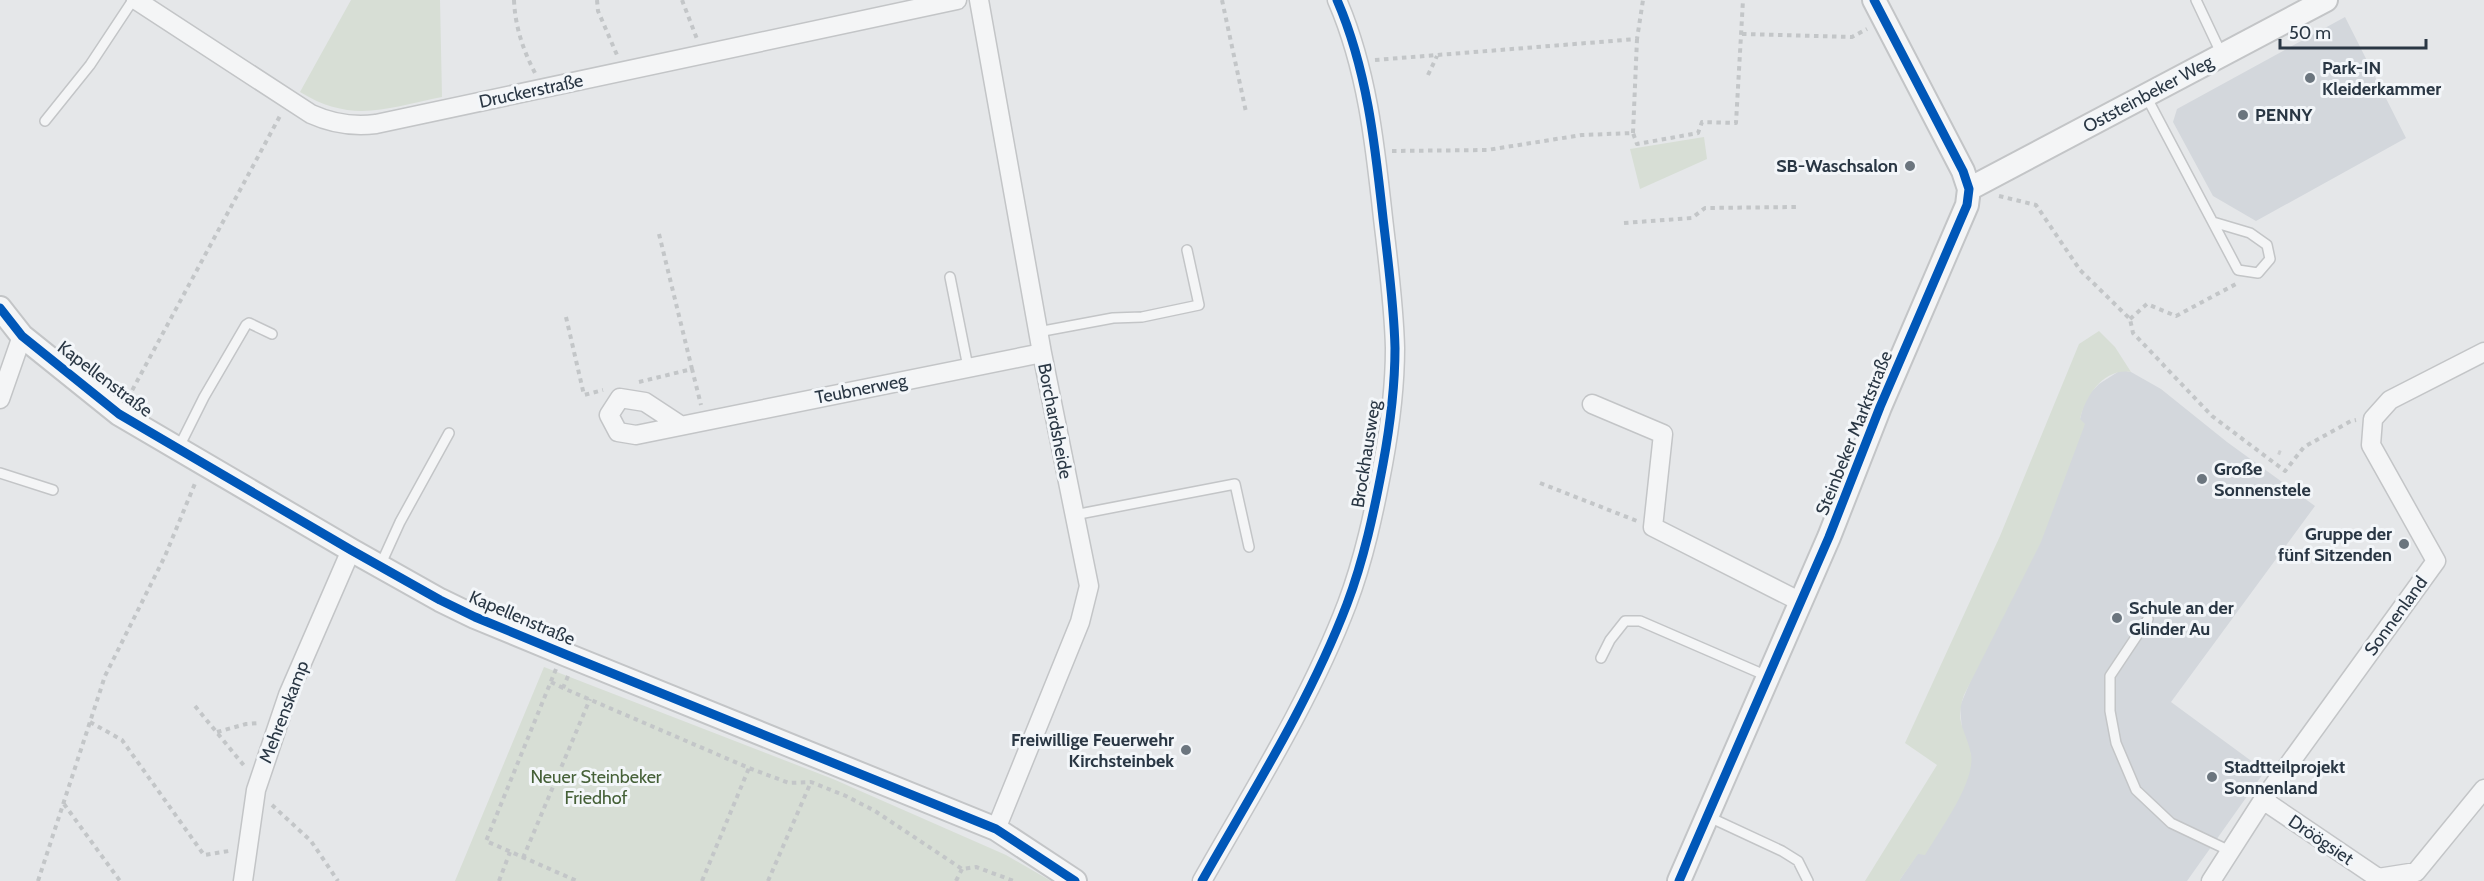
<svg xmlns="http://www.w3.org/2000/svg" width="2484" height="881" font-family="Cabin,sans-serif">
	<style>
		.built { fill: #d3d7dc }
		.green { fill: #d7ded5 }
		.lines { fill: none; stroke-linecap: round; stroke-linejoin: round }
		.service-casing { stroke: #c3c5c7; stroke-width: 12 }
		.minor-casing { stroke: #c3c5c7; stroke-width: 21 }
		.tertiary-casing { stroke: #c3c5c7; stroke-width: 26 }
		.path { stroke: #c3c6c8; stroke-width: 4; stroke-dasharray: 4.5 4.5; stroke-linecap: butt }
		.service { stroke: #f4f5f6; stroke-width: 9 }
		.minor { stroke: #f4f5f6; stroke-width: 18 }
		.tertiary { stroke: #f4f5f6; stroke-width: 22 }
		.rail { stroke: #cdcfd1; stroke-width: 4.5; stroke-dasharray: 3 6; stroke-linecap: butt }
		.cycleway-casing { stroke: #f3f6f9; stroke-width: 13 }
		.cycleway { stroke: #0057b8; stroke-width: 9 }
		.poi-dot { fill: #6b757e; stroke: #f3f6f9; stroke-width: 2 }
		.labels { text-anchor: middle; stroke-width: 6; stroke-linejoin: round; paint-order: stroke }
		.poi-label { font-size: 18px; font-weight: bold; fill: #2a3744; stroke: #f3f6f9; text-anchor: start }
		.street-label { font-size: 18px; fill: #2a3744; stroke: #f3f6f9 }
		.park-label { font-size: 18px; fill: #456037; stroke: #f3f6f9 }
	</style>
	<rect width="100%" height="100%" fill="#e5e7e9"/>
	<path class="built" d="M2345,17L2406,138L2256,221L2213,196L2173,122L2177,109Z
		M2121,370L2131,372L2161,389L2227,442L2315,506L2171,702L2265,771L2187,881H1899L1918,853L1971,755L1962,730L1960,706L2080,419L2083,407L2089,394L2099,384Z"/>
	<path class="green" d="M351,0H440L442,97C387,108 352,124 300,92Z
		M1704,137L1707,159L1640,189L1630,149Z
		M2099,331L2115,347L2131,372C2104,368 2086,395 2080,419L2085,424L2041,542L1964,695C1954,723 1966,729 1971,754C1976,782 1939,831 1925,855L1918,854L1899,881H1865L1937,765L1905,743L2000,536L2079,344Z
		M544,667L833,779L1006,855L1051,881H455Z"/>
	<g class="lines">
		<g class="service-casing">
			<path id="service" d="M2196,0L2222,55
				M2146,96L2238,270L2258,273L2270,259L2267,245L2250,233L2213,222
				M45,121L90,65L133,0
				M950,277L968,367
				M1038,332L1113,318L1142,317L1199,305L1187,250
				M178,449L204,397L246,325L249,323L272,334
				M0,473L53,490
				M1074,515L1235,484L1249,547
				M380,566L400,522L449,433
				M2148,619L2110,676V711L2116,743L2136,790L2171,823L2230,851
				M1601,658L1610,640L1625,621H1640L1767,676
				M1709,817L1782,851L1798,861L1808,881"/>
		</g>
		<g class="minor-casing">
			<path id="minor" d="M136,0L311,114C333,124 353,127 376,124L957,0
				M979,0L1042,353L1089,586L1080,622L996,829
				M0,399L22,336
				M1592,404L1663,434L1653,527L1801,602
				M680,425L645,402L620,398L609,415L618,432L636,435L1042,353
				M2263,800L2378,878L2416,872L2484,789
				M243,881L256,790L288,695L351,550
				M1202,881C1253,791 1310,701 1347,604C1364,559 1374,512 1383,464C1390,426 1395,387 1395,348C1394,305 1388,261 1383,218C1375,144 1367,69 1337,0
				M2211,881L2263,800L2436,561L2371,445L2373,419L2390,400L2484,352"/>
		</g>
		<g class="tertiary-casing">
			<path id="tertiary" d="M1969,189L2326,0
				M0,308L22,336L119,414L351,550L440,600L475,617L567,655L996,829L1075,881
				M1679,881L1829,537L1880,407L1967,205L1969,189L1963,171L1874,0"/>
		</g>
		<path class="path" d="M514,0C515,26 523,50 535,73
			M597,0L598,11L617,55
			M682,0L697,39
			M1222,0L1246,112
			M1742,34L1852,37L1867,29
			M1375,60L1637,39L1643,0
			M1428,75L1437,56
			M1633,133L1637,39
			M1392,151L1487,150L1582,135L1633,133L1637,144L1698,133L1702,122L1736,123L1743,0
			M1999,196L2036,205L2080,270L2130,319L2133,333L2212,416L2285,471L2304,447L2351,421L2356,420
			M1624,223L1692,218L1705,208L1798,207
			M659,234L692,369
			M566,317L584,395L603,390
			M2130,319L2147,304L2176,316L2236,284
			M639,382L692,369L701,405
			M128,398L281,114
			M1540,483L1637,521
			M556,669L486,841L577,881
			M568,676L563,688L749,768L789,783L811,782L846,796L875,811L962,869L976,867L1014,881
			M551,682L563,688
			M195,706L246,768
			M90,722L122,740L204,855L229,851
			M217,732L246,724L260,723
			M64,804L120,881
			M272,805L311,841L338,881
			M523,858L590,699
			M38,881L105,676L165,556L196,481
			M499,881L510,852
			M702,881L749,768
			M768,881L811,782
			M956,881L962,869"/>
		<use href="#service" class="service"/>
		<use href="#minor" class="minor"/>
		<use href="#tertiary" class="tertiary"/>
		<path class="rail" d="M2278,452L2286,455"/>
		<g class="cycleway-casing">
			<path id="cycleway" d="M0,308L22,336L119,414L351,550L440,600L475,617L567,655L996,829L1075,881
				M1202,881C1253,791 1310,701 1347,604C1364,559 1374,512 1383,464C1390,426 1395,387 1395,348C1394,305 1388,261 1383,218C1375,144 1367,69 1337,0
				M1679,881L1829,537L1880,407L1967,205L1969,189L1963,171L1874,0"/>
		</g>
		<use href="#cycleway" class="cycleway"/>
	</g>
	<g class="poi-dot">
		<circle cx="2310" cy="78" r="6"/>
		<circle cx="2243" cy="115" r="6"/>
		<circle cx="1910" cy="166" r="6"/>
		<circle cx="2202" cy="479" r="6"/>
		<circle cx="2404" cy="544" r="6"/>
		<circle cx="2117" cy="618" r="6"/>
		<circle cx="1186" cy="750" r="6"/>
		<circle cx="2212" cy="777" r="6"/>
	</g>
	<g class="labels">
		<g class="poi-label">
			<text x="2322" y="74">Park-IN<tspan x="2322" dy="21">Kleiderkammer</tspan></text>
			<text x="2255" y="121">PENNY</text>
			<text x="1898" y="172" text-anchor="end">SB-Waschsalon</text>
			<text x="2214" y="475">Große<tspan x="2214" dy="21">Sonnenstele</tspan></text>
			<text x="2392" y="540" text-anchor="end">Gruppe der<tspan x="2392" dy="21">fünf Sitzenden</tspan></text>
			<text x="2129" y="614">Schule an der<tspan x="2129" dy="21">Glinder Au</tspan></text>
			<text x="1174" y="746" text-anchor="end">Freiwillige Feuerwehr<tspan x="1174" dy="21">Kirchsteinbek</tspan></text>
			<text x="2224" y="773">Stadtteilprojekt<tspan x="2224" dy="21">Sonnenland</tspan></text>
		</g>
		<g class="street-label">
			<text transform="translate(531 91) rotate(-12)" y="6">Druckerstraße</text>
			<text transform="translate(2148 94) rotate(-28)" y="6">Oststeinbeker Weg</text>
			<text transform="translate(105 379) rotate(37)" y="6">Kapellenstraße</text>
			<text transform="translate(861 389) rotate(-11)" y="6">Teubnerweg</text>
			<text transform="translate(1055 421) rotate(79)" y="6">Borchardsheide</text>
			<text transform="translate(1854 433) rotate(-68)" y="6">Steinbeker Marktstraße</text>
			<text transform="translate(1366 454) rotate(-81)" y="6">Brockhausweg</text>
			<text transform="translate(2396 616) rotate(-54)" y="6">Sonnenland</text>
			<text transform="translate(522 618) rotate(23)" y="6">Kapellenstraße</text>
			<text transform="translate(284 712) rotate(-69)" y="6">Mehrenskamp</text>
			<text transform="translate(2321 840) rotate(34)" y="6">Dröögsiet</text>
		</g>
		<g class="park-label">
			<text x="596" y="783">Neuer Steinbeker<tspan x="596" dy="21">Friedhof</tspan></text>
		</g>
	</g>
	<path d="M2280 39v9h146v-9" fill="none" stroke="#2a3744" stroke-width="3"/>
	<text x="2289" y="39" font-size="18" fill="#2a3744" stroke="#f3f6f9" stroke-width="4.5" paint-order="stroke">50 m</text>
</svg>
